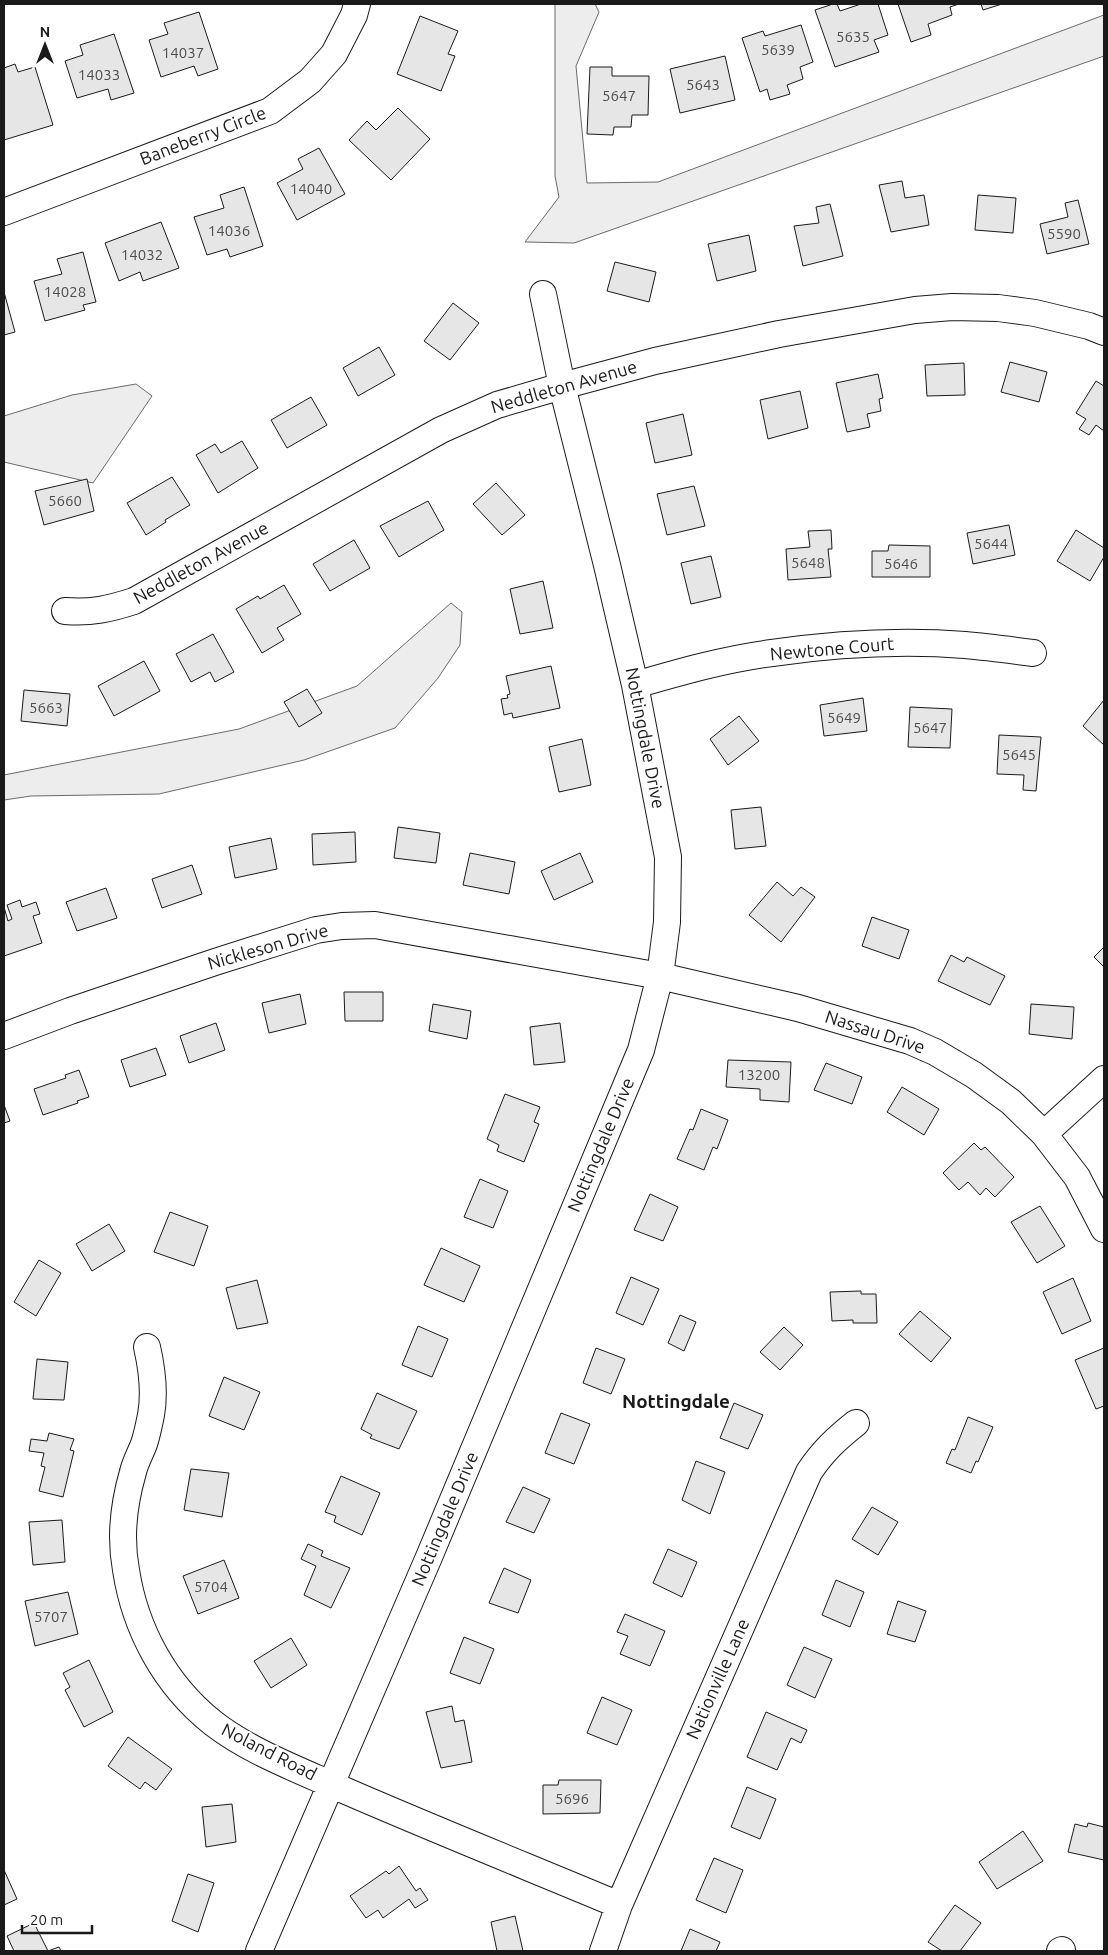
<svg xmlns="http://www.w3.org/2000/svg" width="1108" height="1955" font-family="Ubuntu,sans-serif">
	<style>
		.built { fill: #ededed; stroke: #6a6a6a }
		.building { fill: #e6e6e6; stroke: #1a1a1a }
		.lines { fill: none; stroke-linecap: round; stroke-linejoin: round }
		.minor-casing { stroke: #1a1a1a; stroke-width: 28 }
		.minor { stroke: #fff; stroke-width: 26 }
		.labels { text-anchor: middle; stroke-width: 4; stroke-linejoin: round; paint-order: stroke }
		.number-label { font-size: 15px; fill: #4d4d4d }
		.street-label { font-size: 18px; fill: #1a1a1a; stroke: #fff }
		.neighbourhood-label { font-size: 19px; font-weight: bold; fill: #1a1a1a; stroke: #fff }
	</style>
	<rect width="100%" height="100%" fill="#fff"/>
	<path class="built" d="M555,4H595L599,12L576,66L587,183L658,182L1104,15V56L574,243L525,242L559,197L555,176Z
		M136,384L152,396L93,483L4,462V416L72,395Z
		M451,603L462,612L460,645L438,678L395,728L304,760L159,794L31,796L4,800V775L239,729L357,686Z"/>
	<path class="building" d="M833,4H837L840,11L861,4H878L888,35L874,40L879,52L835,67L815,10Z
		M898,4H959L950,7L952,15L928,24L931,35L911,42Z
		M981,4H1002L983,10Z
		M199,12L218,69L198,76L194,66L161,77L149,40L168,34L164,23Z
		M420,16L458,31L448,54L455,56L441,91L397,74Z
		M801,25L813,62L800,67L803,79L787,85L790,94L770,100L767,89L760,92L742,38L763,31L765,36Z
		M114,34L134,93L111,100L108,89L77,98L65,61L83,55L80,45Z
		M725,56L735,100L680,113L670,69Z
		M15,64L18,72L35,67L53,125L4,140V68Z
		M590,67H612V76H649L648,115H632L631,127H614L613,135L587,134Z
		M398,108L430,139L391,180L349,140L367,121L376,130Z
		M319,148L345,194L297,220L277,183L303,169L298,159Z
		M902,181L905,198L924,195L929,225L891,232L879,185Z
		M244,187L263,246L230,257L227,249L207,255L194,217L224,208L220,195Z
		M978,195L1016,198L1013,233L975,230Z
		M1078,200L1089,244L1047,254L1040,224L1068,217L1065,203Z
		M830,204L843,256L803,266L794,226L819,223L816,207Z
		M161,222L179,268L143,281L140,272L119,281L105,243Z
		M749,235L756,271L717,281L708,244Z
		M83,252L96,302L83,305L85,310L45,321L34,281L62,274L57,259Z
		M615,262L656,272L649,302L607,291Z
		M4,292L15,332L4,335Z
		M453,303L479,323L450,360L424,341Z
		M379,347L395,375L358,396L343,368Z
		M1010,362L1047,372L1039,402L1001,392Z
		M964,363L965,395L927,396L925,365Z
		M878,374L883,398L879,399L881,411L867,414L870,427L847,432L836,383Z
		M1096,381L1104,386V431L1096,425L1089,435L1079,429L1086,419L1076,413Z
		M800,391L808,428L768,439L760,400Z
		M311,397L327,425L287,448L271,420Z
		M683,414L692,455L655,463L646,423Z
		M242,441L258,468L218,493L196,455L215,444L221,453Z
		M172,477L190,505L165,520L166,522L146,535L127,503Z
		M87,479L94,511L44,525L35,491Z
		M496,483L525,515L502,535L473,504Z
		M694,486L705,526L667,535L657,494Z
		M428,501L444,530L399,557L380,526Z
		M1009,525L1015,555L973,564L967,533Z
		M831,530L832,549H828L831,577L788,580L786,549L810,547L808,531Z
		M1076,530L1104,548V557L1090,581L1057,561Z
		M354,540L370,568L330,591L313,564Z
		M889,545L930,546V577H872V551H888Z
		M711,556L721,597L691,604L681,563Z
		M543,581L553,628L520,634L510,589Z
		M284,585L301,614L277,628L284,640L262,653L236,609L258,596L260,599Z
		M213,634L234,672L215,682L210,672L191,682L176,654Z
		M144,661L160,691L114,716L98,686Z
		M551,666L560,708L513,718L512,713L504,715L501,699L508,698L507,695L510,694L506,676Z
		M307,689L322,713L299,727L284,702Z
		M24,690L70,694L67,726L21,721Z
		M863,698L867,731L824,736L820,705Z
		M1104,700V745L1083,726Z
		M910,707L952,709L950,748L908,747Z
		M739,716L759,741L728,765L710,739Z
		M999,735L1041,737L1036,791L1023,790L1024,775L997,774Z
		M582,739L591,785L559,792L549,747Z
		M761,807L766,846L735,849L731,810Z
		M398,827L440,833L436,863L394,858Z
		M355,832L356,862L313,865L312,834Z
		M271,838L277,869L235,878L229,847Z
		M470,853L515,862L509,894L463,885Z
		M580,853L593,882L554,900L541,871Z
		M192,865L202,894L162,908L152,879Z
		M777,882L793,896L801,887L815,897L781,942L749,915Z
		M106,888L117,918L77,931L66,902Z
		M20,900L22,907L36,902L40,914L33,916L42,943L4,956V907L8,921L12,919L7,905Z
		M872,917L909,930L899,959L862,946Z
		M1104,947V967L1094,957Z
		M951,955L964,962L967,957L1005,976L990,1005L938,981Z
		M344,992H383V1021H345Z
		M300,994L306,1024L269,1033L262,1003Z
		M433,1004L471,1011L467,1039L429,1031Z
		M1031,1004L1074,1007L1072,1039L1029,1034Z
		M216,1023L225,1050L189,1063L180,1036Z
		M560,1023L565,1062L534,1065L530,1027Z
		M156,1048L166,1075L130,1087L121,1060Z
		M728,1060L791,1062L789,1102L760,1100V1089L726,1087Z
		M826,1063L862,1077L852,1104L814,1090Z
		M79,1070L89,1097L77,1101L78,1103L43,1115L34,1089L66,1078L65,1075Z
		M902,1087L939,1109L924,1135L887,1112Z
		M505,1094L540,1107L534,1122L539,1124L524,1162L497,1151L499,1145L487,1139Z
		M4,1105L10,1121L4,1123Z
		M701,1109L728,1120L717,1149L713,1147L704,1170L677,1159L690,1129L693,1130Z
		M974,1143L981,1150L985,1147L1014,1177L995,1197L986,1188L980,1195L968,1182L959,1190L943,1173Z
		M480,1179L508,1191L493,1228L464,1217Z
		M650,1194L678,1207L663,1241L634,1230Z
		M1040,1206L1065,1246L1037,1263L1011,1222Z
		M170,1212L208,1226L194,1266L154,1252Z
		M109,1224L125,1251L92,1271L76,1244Z
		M441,1248L480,1266L464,1302L424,1285Z
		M39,1260L61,1273L36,1316L14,1302Z
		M631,1277L659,1289L643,1325L616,1313Z
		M1073,1278L1091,1321L1062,1334L1043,1292Z
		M257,1280L268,1323L237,1329L226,1288Z
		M861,1291V1294H876L877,1323H853V1320L832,1321L830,1292Z
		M920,1311L951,1338L931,1362L899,1334Z
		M680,1315L696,1322L684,1351L668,1343Z
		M418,1326L448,1339L432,1377L402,1365Z
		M784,1327L803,1345L780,1370L760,1352Z
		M596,1348L625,1359L611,1394L583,1383Z
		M1104,1348V1406L1096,1409L1075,1360Z
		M37,1359L68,1362L64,1400L33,1399Z
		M224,1377L260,1392L244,1430L209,1416Z
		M377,1393L417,1411L399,1449L370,1438L372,1435L361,1429Z
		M734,1403L763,1415L748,1449L720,1438Z
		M561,1413L590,1424L574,1464L545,1453Z
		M968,1417L993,1427L978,1462L976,1461L971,1473L946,1463L952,1449L955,1450Z
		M49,1433L74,1439L70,1450L74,1451L63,1497L39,1491L45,1467L41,1466L44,1453L29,1451L31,1439L47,1441Z
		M696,1461L725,1472L710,1514L682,1500Z
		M191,1469L229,1473L222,1517L184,1510Z
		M341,1476L380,1493L362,1535L334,1522L336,1516L325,1512Z
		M523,1487L550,1499L534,1533L506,1522Z
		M872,1507L898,1522L878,1555L852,1539Z
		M62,1520L65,1562L33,1565L29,1522Z
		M308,1544L323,1551L321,1556L350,1568L331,1608L304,1595L316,1566L301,1559Z
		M668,1549L697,1562L682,1597L653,1583Z
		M224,1560L239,1598L198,1614L183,1576Z
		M504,1568L531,1580L518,1613L489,1603Z
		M836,1580L864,1592L850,1627L822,1615Z
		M68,1592L78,1634L35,1646L25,1601Z
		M898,1601L926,1611L915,1642L887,1634Z
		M625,1614L665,1631L650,1666L620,1654L628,1636L617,1632Z
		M464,1637L494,1649L480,1684L450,1673Z
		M291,1638L307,1665L271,1688L254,1661Z
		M804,1647L832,1659L815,1698L787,1685Z
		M89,1660L113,1712L84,1727L65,1690L70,1687L63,1673Z
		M602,1697L632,1710L617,1745L587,1733Z
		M452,1706L455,1722L464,1720L472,1762L441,1768L426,1712Z
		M766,1712L807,1730L801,1743L791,1738L777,1770L747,1757Z
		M128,1737L172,1769L156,1790L145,1782L140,1789L108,1766Z
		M559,1780H601L600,1813L543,1814V1785H558Z
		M747,1787L776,1799L760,1839L731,1827Z
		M232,1804L236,1842L206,1847L202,1807Z
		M1088,1823L1104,1827V1860L1068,1852L1075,1824L1087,1827Z
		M1023,1831L1043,1861L997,1889L979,1862Z
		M714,1858L743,1870L726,1913L696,1900Z
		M399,1866L416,1891L420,1888L428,1900L415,1908L409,1899L383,1918L378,1910L366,1918L350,1896L386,1871L389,1874Z
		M4,1870L17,1899L4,1905Z
		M188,1874L214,1883L198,1932L172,1921Z
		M955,1905L981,1923L960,1951H942L928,1942Z
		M515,1916L523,1951H526H497L491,1922Z
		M34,1923L48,1951H14L7,1936Z
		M690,1929L720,1942L716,1951H681Z
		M59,1947L61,1951H48Z"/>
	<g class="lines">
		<g class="minor-casing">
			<path id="minor" d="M4,212L270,111L310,81L334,54L354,15L357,4
				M65,611C92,613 109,609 134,601L441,430L497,405L562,386L655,361L779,334L915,310L952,307L998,308L1035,313L1089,326L1104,332
				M635,685C680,672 725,659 772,653C835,644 901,640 965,645C988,647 1010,650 1033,653
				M4,1036L70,1011L215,962L316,930L342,926L375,925L660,976L798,1008L910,1041L935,1052L974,1075L1011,1102L1044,1134L1077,1177L1104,1229
				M1044,1134L1104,1079
				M147,1347C152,1369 155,1393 151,1415C149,1425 147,1435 144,1444C140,1454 135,1463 133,1472C124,1503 120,1538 126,1570C135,1629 165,1685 213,1723C250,1752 302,1771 346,1791C436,1830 528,1867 619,1905
				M259,1951L429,1557L641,1050L660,976L667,922L668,857L635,685L607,565L562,386L543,294
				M603,1951L619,1905L809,1472C823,1451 836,1439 856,1423
				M1060,1951L1062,1950"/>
		</g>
		<use href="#minor" class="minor"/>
	</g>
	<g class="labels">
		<g class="number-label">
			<text x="853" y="42">5635</text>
			<text x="778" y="55">5639</text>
			<text x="183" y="58">14037</text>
			<text x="99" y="80">14033</text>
			<text x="703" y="90">5643</text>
			<text x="619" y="101">5647</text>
			<text x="311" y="194">14040</text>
			<text x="229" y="236">14036</text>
			<text x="1064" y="239">5590</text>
			<text x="142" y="260">14032</text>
			<text x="65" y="297">14028</text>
			<text x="65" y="506">5660</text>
			<text x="991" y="549">5644</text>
			<text x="808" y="568">5648</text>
			<text x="901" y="569">5646</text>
			<text x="46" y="713">5663</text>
			<text x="844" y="723">5649</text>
			<text x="930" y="733">5647</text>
			<text x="1019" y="760">5645</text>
			<text x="759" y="1080">13200</text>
			<text x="211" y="1592">5704</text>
			<text x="51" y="1622">5707</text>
			<text x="572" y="1804">5696</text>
		</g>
		<g class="street-label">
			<text transform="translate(203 136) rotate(-21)" y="6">Baneberry Circle</text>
			<text transform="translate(564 387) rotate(-16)" y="6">Neddleton Avenue</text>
			<text transform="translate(201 563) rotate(-29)" y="6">Neddleton Avenue</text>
			<text transform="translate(832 649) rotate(-5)" y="6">Newtone Court</text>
			<text transform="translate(645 738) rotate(79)" y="6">Nottingdale Drive</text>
			<text transform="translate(268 947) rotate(-16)" y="6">Nickleson Drive</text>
			<text transform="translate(875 1032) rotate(18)" y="6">Nassau Drive</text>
			<text transform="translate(601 1145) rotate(-67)" y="6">Nottingdale Drive</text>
			<text transform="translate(445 1519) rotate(-67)" y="6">Nottingdale Drive</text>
			<text transform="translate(718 1679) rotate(-66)" y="6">Nationville Lane</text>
			<text transform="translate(269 1752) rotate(27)" y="6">Noland Road</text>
		</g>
		<g class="neighbourhood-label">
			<text x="676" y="1408">Nottingdale</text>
		</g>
	</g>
	<rect width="1108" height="1955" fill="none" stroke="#1a1a1a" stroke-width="10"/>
	<g transform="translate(45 45)" stroke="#ffffff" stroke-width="4" paint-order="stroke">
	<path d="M0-4L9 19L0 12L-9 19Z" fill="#1a1a1a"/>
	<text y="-8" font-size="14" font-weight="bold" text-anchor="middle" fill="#1a1a1a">N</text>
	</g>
	<path d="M22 1925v8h70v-8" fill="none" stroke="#1a1a1a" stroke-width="2.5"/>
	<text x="30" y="1925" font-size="15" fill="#1a1a1a" stroke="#ffffff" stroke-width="4" paint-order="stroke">20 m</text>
</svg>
